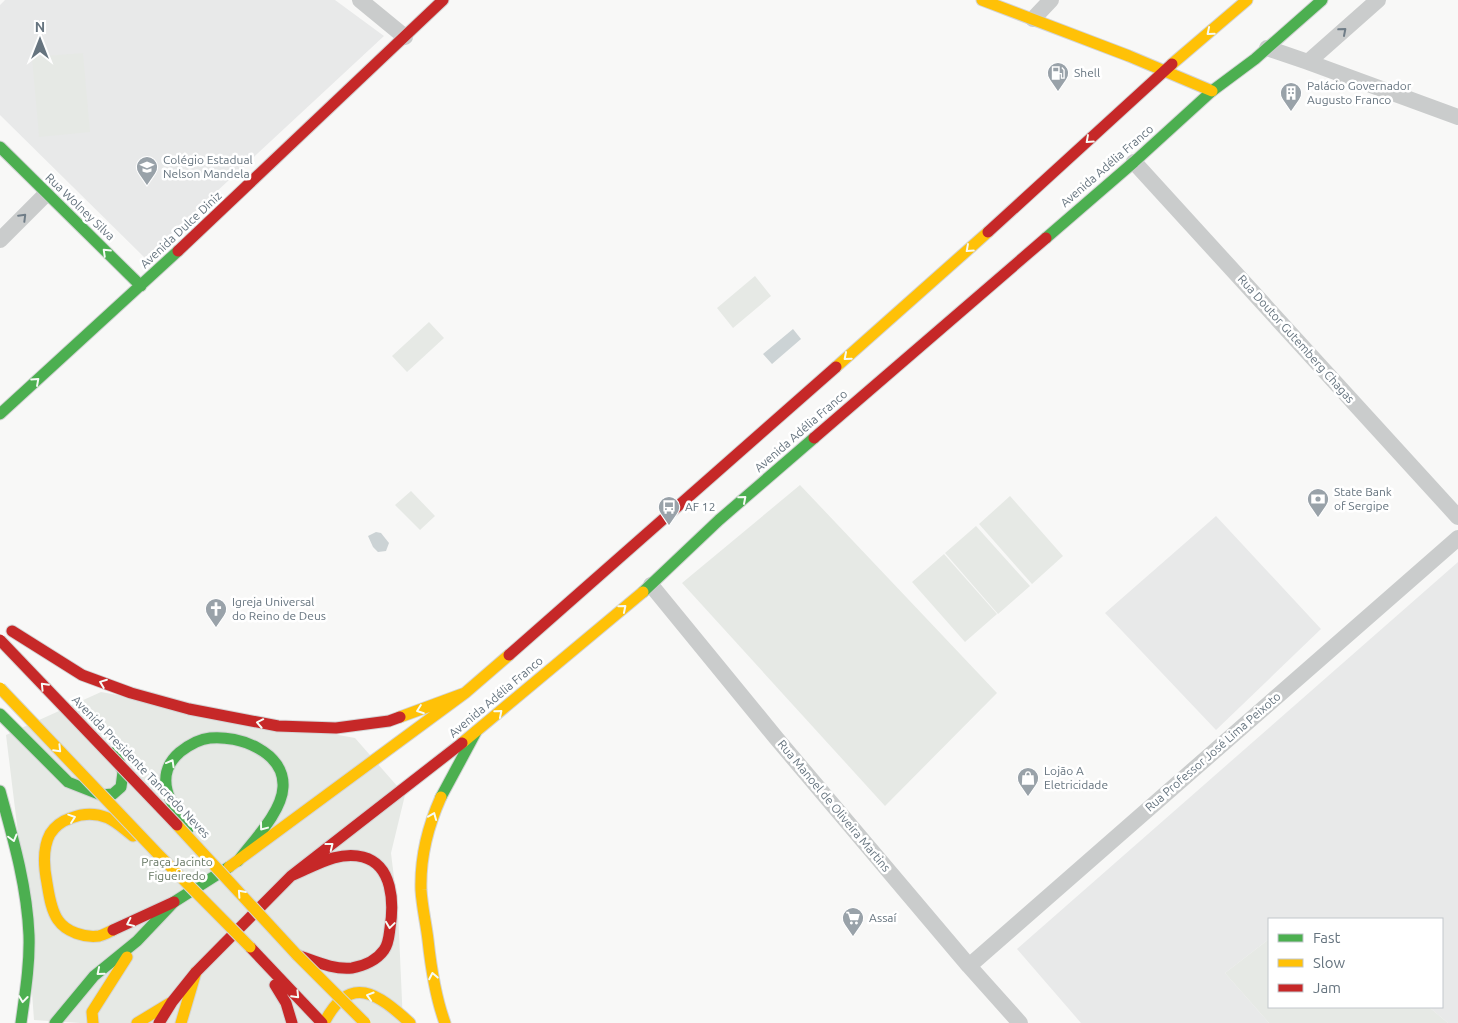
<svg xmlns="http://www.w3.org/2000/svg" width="1458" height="1023" font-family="Ubuntu,sans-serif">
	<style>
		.built { fill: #e8e9e9 }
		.green { fill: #e6e9e5 }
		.water { fill: #ccd3d5 }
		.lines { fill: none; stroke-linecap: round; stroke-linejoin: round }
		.fast-casing { stroke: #d3d4d5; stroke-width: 13 }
		.slow-casing { stroke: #d3d4d5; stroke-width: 13 }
		.jam-casing { stroke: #d3d4d5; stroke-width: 13 }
		.street { stroke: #cacccc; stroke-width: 16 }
		.fast { stroke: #4caf50; stroke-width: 11 }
		.slow { stroke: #ffc107; stroke-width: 11 }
		.jam { stroke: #c62828; stroke-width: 11 }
		.slow-bridge-casing { stroke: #d4d5d5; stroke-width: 13; stroke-linecap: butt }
		.jam-bridge-casing { stroke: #d4d5d5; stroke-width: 13; stroke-linecap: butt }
		.slow-bridge { stroke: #ffc107; stroke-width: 11 }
		.jam-bridge { stroke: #c62828; stroke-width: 11 }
		.oneway { stroke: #707d87 }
		.oneway2 { stroke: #f6fbf6 }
		.labels { text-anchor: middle; stroke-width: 5; stroke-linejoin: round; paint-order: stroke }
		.poi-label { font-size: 12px; fill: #66747f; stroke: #fff; text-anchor: start }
		.street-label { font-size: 12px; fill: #66747f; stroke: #fff }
		.park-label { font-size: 12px; fill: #677864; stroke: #fff }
	</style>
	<rect width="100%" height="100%" fill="#f8f8f7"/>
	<path class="built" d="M5,0H335L384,36L145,258L0,115V5Z
		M1216,516L1321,629L1216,730L1105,613Z
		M1458,562V1023H1448L1429,1007H1442V919L1297,918L1269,919V939L1225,973L1269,1023H1081L1017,949Z"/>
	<path class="green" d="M83,53L90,132L39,137L32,57Z
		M755,276L771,296L733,328L717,308Z
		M429,322L444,338L407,372L392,356Z
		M800,485L997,693L885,806L682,583Z
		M411,491L435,516L420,530L395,505Z
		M1010,496L1063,556L1032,584L979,524Z
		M976,526L1030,586L998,614L945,553Z
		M944,554L997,614L965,642L912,582Z
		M101,692L355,738L405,795L391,853L398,911L403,1023H80L34,1020L24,882L6,735Z
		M1269,939V1007H1429L1448,1023H1269L1225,973Z"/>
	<path class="water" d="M793,329L801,339L772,364L763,354Z
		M376,532L381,533L389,543L386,551L378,552L373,547L368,536Z"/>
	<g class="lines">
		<g class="fast-casing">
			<path id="fast" d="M0,147L141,286
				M1046,238L1134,162L1212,91L1255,59L1322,0
				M0,414L178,251
				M643,592L719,520L814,438
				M0,714L68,782L101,795L113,794L121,787L123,772L115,752
				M0,791C13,838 27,886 29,935C30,964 25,994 21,1023
				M441,797L476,732
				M188,829C171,805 152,776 180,752C189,745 199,739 210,738C239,735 285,752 283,787C282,812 253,841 238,861
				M55,1023L94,976L137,941L174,902L229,867"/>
		</g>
		<g class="slow-casing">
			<path id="slow" d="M982,0L1129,56L1212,91
				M1172,64L1247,0
				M836,367L988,232
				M400,717L465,693
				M462,743L643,592
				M441,797C428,826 420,858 421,890C422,907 426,923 428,940C431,968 435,996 445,1023
				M229,867L465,693L509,655
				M113,930C109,932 104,935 99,936C85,938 66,932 58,920C51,910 49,895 47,883C44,868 42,849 50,834C55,826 62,821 71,818C83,813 96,813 108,818C117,822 125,830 133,836
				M93,1023L92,1012L127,957
				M137,1023L170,1003
				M181,1023L196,972
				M324,1023C350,972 378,994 410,1023"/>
		</g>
		<g class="jam-casing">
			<path id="jam" d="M988,232L1172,64
				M178,251L443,0
				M814,438L1046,238
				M12,631L82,675L131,693L189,709L278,726L336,728L389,721L400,717
				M509,655L836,367
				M291,876C313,867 338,850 363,857C393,865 394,903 390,928C389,935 389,943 384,950C377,960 364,966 352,968C333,970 315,961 297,955
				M113,930L174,902
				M250,947L322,1023
				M275,985L286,1003L292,1023
				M159,1023L172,1002L196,972L291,876L462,743"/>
		</g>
		<path class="street" d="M360,0L405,37
			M1033,19L1051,0
			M1267,48L1308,62L1458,117
			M1308,62L1378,0
			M1134,162L1458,517
			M0,240L46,194
			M651,585L777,739L969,966L1020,1023
			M969,966L1458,538"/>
		<use href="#fast" class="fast"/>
		<use href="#slow" class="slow"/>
		<use href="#jam" class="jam"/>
		<g class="slow-bridge-casing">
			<path id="slow-bridge" d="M0,688L157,853L250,947
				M177,825L297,955L365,1023"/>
		</g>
		<g class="jam-bridge-casing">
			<path id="jam-bridge" d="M0,640L177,825"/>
		</g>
		<use href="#slow-bridge" class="slow-bridge"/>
		<use href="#jam-bridge" class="jam-bridge"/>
	</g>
	<defs><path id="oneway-chevron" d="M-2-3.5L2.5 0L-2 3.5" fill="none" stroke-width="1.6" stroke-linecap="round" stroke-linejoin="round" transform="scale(1.25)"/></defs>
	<g class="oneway">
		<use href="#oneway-chevron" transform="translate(1343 31) rotate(-41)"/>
		<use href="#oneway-chevron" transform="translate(23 217) rotate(-45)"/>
	</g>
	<g class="oneway2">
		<use href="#oneway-chevron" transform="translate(1210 32) rotate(140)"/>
		<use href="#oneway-chevron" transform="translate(1089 140) rotate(138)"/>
		<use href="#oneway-chevron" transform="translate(969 249) rotate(138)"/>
		<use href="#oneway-chevron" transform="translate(106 252) rotate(-136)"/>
		<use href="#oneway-chevron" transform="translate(847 357) rotate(139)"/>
		<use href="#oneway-chevron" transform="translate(36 381) rotate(-42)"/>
		<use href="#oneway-chevron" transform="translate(743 499) rotate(-41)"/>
		<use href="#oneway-chevron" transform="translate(623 608) rotate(-40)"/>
		<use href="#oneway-chevron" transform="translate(103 683) rotate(-159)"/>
		<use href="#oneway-chevron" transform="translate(44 686) rotate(-134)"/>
		<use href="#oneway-chevron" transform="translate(420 710) rotate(160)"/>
		<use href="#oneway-chevron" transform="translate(499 713) rotate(-40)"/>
		<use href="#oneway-chevron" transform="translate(260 723) rotate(-169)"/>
		<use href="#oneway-chevron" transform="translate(58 749) rotate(46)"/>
		<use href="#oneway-chevron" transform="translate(171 763) rotate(-61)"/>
		<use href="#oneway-chevron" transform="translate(433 816) rotate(-68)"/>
		<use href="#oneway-chevron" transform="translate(72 818) rotate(-19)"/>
		<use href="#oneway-chevron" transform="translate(263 827) rotate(127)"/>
		<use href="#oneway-chevron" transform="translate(13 838) rotate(75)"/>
		<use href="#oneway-chevron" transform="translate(330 846) rotate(-38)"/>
		<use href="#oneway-chevron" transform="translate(241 893) rotate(-132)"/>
		<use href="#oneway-chevron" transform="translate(130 923) rotate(155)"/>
		<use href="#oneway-chevron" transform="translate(390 925) rotate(98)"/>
		<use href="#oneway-chevron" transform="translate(100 972) rotate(140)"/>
		<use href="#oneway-chevron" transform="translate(433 976) rotate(-101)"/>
		<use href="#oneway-chevron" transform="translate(296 995) rotate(46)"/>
		<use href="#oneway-chevron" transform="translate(370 996) rotate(-163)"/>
		<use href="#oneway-chevron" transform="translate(23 999) rotate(97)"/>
	</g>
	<defs>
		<g id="fuel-pin" transform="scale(1.125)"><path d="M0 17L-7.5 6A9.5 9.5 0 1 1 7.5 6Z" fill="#99a2a9" stroke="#fff"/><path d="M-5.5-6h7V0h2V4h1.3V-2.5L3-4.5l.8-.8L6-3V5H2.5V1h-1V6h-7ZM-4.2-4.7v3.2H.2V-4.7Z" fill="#fff"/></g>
		<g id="building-pin" transform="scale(1.125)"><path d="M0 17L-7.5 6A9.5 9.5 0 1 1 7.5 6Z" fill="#99a2a9" stroke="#fff"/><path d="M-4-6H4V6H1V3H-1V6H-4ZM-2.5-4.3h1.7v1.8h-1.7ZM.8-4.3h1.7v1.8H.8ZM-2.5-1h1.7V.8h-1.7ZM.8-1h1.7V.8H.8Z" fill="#fff"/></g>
		<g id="school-pin" transform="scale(1.125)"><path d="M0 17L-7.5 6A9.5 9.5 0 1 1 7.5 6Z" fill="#99a2a9" stroke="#fff"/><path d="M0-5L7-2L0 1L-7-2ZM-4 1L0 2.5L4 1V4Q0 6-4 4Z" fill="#fff"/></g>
		<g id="bank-pin" transform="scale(1.125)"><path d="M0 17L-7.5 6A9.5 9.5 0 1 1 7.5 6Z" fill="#99a2a9" stroke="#fff"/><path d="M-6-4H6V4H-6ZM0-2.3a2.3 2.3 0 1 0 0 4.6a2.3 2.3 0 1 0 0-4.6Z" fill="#fff"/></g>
		<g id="bus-pin" transform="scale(1.125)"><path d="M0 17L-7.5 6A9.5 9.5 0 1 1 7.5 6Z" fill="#99a2a9" stroke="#fff"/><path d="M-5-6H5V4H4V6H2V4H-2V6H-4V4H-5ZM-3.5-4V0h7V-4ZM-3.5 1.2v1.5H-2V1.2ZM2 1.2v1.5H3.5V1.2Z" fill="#fff"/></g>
		<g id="church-pin" transform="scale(1.125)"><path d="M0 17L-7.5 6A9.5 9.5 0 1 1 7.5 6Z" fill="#99a2a9" stroke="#fff"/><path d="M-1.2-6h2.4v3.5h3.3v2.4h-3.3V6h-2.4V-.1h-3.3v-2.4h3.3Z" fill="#fff"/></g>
		<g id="shop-pin" transform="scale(1.125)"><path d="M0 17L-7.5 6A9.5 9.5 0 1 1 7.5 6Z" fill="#99a2a9" stroke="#fff"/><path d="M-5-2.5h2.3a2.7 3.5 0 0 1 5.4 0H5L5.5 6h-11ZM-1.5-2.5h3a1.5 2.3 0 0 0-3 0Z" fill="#fff"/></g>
		<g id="supermarket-pin" transform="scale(1.125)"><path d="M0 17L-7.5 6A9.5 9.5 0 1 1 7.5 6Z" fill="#99a2a9" stroke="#fff"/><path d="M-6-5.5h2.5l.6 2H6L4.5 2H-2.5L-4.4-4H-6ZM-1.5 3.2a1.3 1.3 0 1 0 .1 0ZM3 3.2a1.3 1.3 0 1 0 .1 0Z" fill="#fff"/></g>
	</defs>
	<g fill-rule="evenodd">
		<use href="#fuel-pin" x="1058" y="73"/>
		<use href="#building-pin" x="1291" y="93"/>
		<use href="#school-pin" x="147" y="167"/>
		<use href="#bank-pin" x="1318" y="499"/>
		<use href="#bus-pin" x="669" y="507"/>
		<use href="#church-pin" x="216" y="609"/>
		<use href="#shop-pin" x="1028" y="778"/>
		<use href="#supermarket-pin" x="853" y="918"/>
	</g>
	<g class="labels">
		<g class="poi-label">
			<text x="1074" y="77">Shell</text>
			<text x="1307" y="90">Palácio Governador<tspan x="1307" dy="14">Augusto Franco</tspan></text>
			<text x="163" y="164">Colégio Estadual<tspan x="163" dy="14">Nelson Mandela</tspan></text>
			<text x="1334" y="496">State Bank<tspan x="1334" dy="14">of Sergipe</tspan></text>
			<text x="685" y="511">AF 12</text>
			<text x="232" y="606">Igreja Universal<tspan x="232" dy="14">do Reino de Deus</tspan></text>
			<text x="1044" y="775">Lojão A<tspan x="1044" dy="14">Eletricidade</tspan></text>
			<text x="869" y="922">Assaí</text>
		</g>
		<g class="street-label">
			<text transform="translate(1107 166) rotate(-41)" y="4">Avenida Adélia Franco</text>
			<text transform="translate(80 207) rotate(44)" y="4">Rua Wolney Silva</text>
			<text transform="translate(181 230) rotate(-43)" y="4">Avenida Dulce Diniz</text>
			<text transform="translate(1296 339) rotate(48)" y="4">Rua Doutor Gutemberg Chagas</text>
			<text transform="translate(801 431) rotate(-41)" y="4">Avenida Adélia Franco</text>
			<text transform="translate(496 697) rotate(-40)" y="4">Avenida Adélia Franco</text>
			<text transform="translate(1213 752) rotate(-41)" y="4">Rua Professor José Lima Peixoto</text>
			<text transform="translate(141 767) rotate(46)" y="4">Avenida Presidente Tancredo Neves</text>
			<text transform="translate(834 806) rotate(50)" y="4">Rua Manoel de Oliveira Martins</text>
		</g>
		<g class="park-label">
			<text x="177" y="866">Praça Jacinto<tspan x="177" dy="14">Figueiredo</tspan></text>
		</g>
	</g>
	<rect x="1268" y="918" width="175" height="90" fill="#ffffff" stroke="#c2c7cc"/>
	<rect x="1278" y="934" width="25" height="8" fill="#4caf50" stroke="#c2c7cc"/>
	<text x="1313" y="943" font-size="15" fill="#66747f">Fast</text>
	<rect x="1278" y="959" width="25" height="8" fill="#ffc107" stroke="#c2c7cc"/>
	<text x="1313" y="968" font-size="15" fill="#66747f">Slow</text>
	<rect x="1278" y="984" width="25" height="8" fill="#c62828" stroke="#c2c7cc"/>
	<text x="1313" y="993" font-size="15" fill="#66747f">Jam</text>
	<g transform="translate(40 40)" stroke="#ffffff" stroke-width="4" paint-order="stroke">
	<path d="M0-4L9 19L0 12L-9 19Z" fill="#66747f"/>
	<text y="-8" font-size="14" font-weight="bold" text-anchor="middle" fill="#66747f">N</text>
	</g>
</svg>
